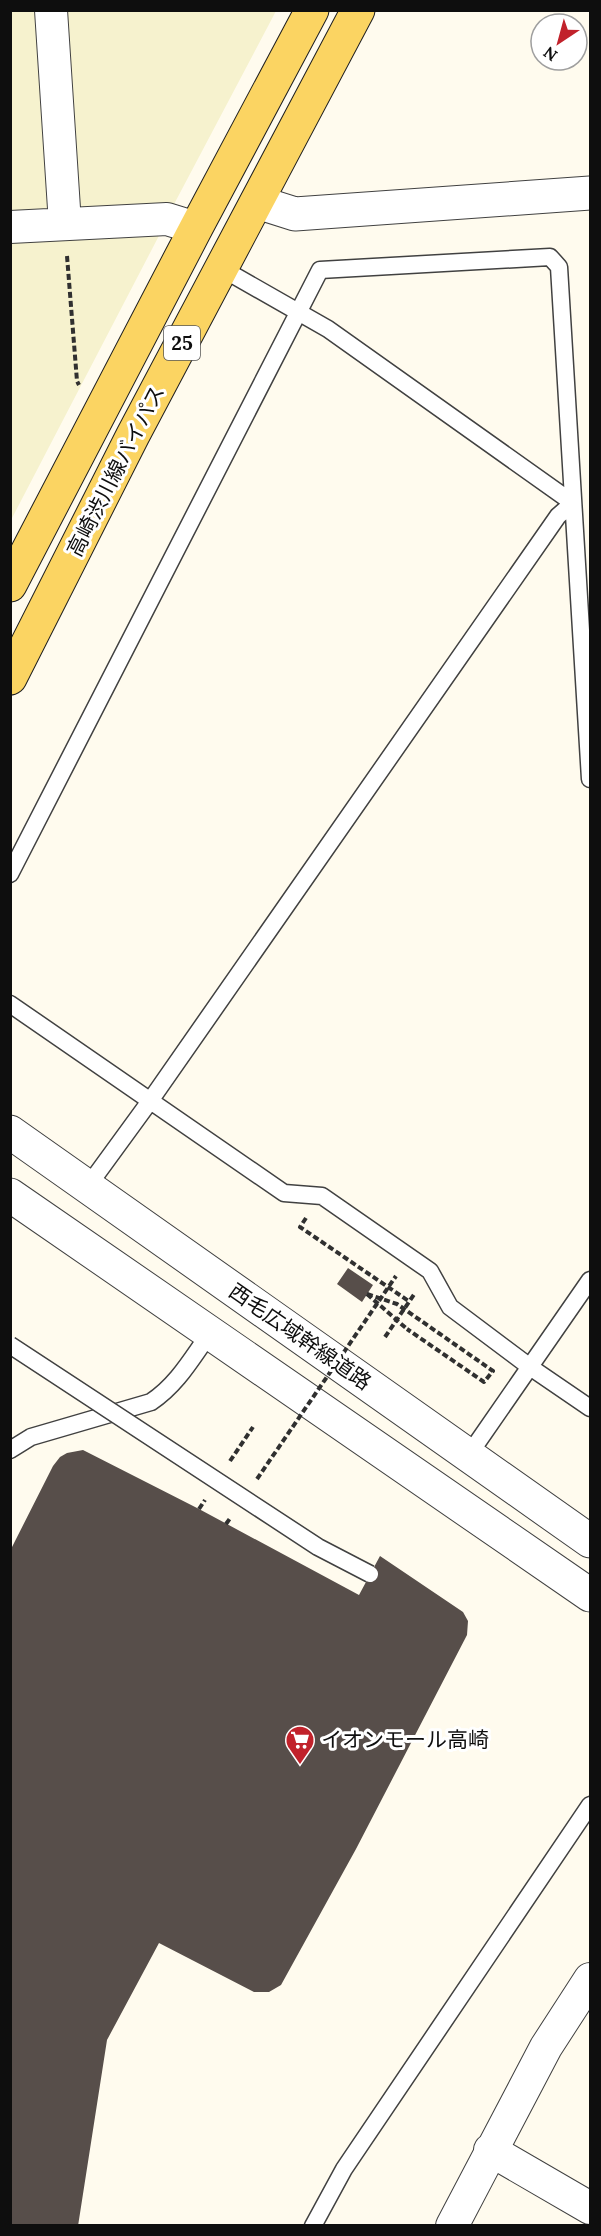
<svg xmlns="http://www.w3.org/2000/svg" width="601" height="2236" font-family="Lora,'Noto Sans JP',serif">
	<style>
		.farmland { fill: #f6f2ce }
		.building { fill: #574e4a }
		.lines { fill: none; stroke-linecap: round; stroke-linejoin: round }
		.service-casing { stroke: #414141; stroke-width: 19 }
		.minor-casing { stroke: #414141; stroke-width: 34 }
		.tertiary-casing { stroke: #414141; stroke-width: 35 }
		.primary-casing { stroke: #1f1f1f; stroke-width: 35 }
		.path { stroke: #303030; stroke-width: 4; stroke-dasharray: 6 3; stroke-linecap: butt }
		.service { stroke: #fff; stroke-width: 16 }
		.minor { stroke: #fff; stroke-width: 32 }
		.tertiary { stroke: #fff; stroke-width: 33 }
		.primary { stroke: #fbd462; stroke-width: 33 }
		.service-bridge-casing { stroke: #414141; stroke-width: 19; stroke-linecap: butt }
		.path-bridge { stroke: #303030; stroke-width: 4; stroke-dasharray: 6 3; stroke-linecap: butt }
		.service-bridge { stroke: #fff; stroke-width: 16 }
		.labels { text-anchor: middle; stroke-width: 6; stroke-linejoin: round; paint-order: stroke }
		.shield { fill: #fff; stroke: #565656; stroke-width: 1.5 }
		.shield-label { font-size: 20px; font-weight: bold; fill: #0e0e0e }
		.street-label { font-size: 21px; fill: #0e0e0e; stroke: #fff }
		.poi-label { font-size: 21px; fill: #0e0e0e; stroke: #fff; text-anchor: start }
	</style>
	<rect width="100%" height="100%" fill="#fffbee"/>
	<path class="farmland" d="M11,11H39L51,215L11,217Z
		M60,11H276L172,208L73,214Z
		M163,228L11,520V238Z"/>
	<path class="building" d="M348,1268L373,1285L362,1302L337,1284Z
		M83,1450L199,1509L359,1595L380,1556L463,1612L468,1621L467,1635L356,1849L281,1985L269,1992H254L159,1943L107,2040L78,2226H10V1551L53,1466L60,1457L67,1453Z"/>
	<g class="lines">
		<g class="service-casing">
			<path id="service" d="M221,268L328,329L573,503
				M10,874L320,270L550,257L559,267L590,779
				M10,1004L284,1193L322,1196L430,1271L450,1307L530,1367L590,1408
				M88,1186L150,1101L558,516L573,503
				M10,1450L31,1437L151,1402C177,1385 192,1358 210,1333
				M468,1456L590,1280
				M313,2226L344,2169L590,1805"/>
		</g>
		<g class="minor-casing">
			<path id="minor" d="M51,10L65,224
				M10,227L167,219L196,228
				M490,2150L590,2208
				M452,2226L546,2047L590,1979"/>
		</g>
		<g class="tertiary-casing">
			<path id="tertiary" d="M257,202L295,214L590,193
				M10,1132L590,1541
				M10,1195L590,1595"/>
		</g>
		<g class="primary-casing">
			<path id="primary" d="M10,585L196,228L312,10
				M10,678L133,435L358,10"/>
		</g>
		<path class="path" d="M67,256L77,381L79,385
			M306,1218L300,1227L410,1302
			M367,1294L407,1329
			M385,1337L415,1293
			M230,1461L253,1427
			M199,1509L205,1500"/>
		<use href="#service" class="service"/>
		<use href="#minor" class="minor"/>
		<use href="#tertiary" class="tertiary"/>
		<use href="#primary" class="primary"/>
		<g class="service-bridge-casing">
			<path id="service-bridge" d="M10,1345L318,1547L370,1574"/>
		</g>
		<path class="path-bridge" d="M367,1294L397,1304L493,1371L484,1382L407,1329
			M257,1479L396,1276
			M226,1524L231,1517"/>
		<use href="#service-bridge" class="service-bridge"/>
	</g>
	<defs>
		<g id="supermarket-pin" transform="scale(1.5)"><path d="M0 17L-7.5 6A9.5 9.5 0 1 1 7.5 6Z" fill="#c1222b" stroke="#fff"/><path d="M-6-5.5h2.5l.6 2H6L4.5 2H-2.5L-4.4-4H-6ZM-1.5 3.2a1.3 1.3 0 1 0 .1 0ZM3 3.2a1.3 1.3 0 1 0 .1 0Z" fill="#fff"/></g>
	</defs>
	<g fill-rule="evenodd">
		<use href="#supermarket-pin" x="300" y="1740"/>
	</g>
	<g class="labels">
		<rect class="shield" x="164" y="326" width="36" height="34" rx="4.5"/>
		<g class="shield-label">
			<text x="182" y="350">25</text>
		</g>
		<g class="street-label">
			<text transform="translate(116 471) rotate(-63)" y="7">高崎渋川線バイパス</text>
			<text transform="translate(300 1337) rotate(35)" y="7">西毛広域幹線道路</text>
		</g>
		<g class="poi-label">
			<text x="321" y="1747">イオンモール高崎</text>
		</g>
	</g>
	<rect width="601" height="2236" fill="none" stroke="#0e0e0e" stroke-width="24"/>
	<g transform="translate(559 42) rotate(216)"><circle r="28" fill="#ffffff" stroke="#9f9f9f" stroke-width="1.5"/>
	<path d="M0-4.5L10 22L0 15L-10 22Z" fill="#c1222b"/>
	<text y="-9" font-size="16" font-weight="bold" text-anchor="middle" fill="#0e0e0e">N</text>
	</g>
</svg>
